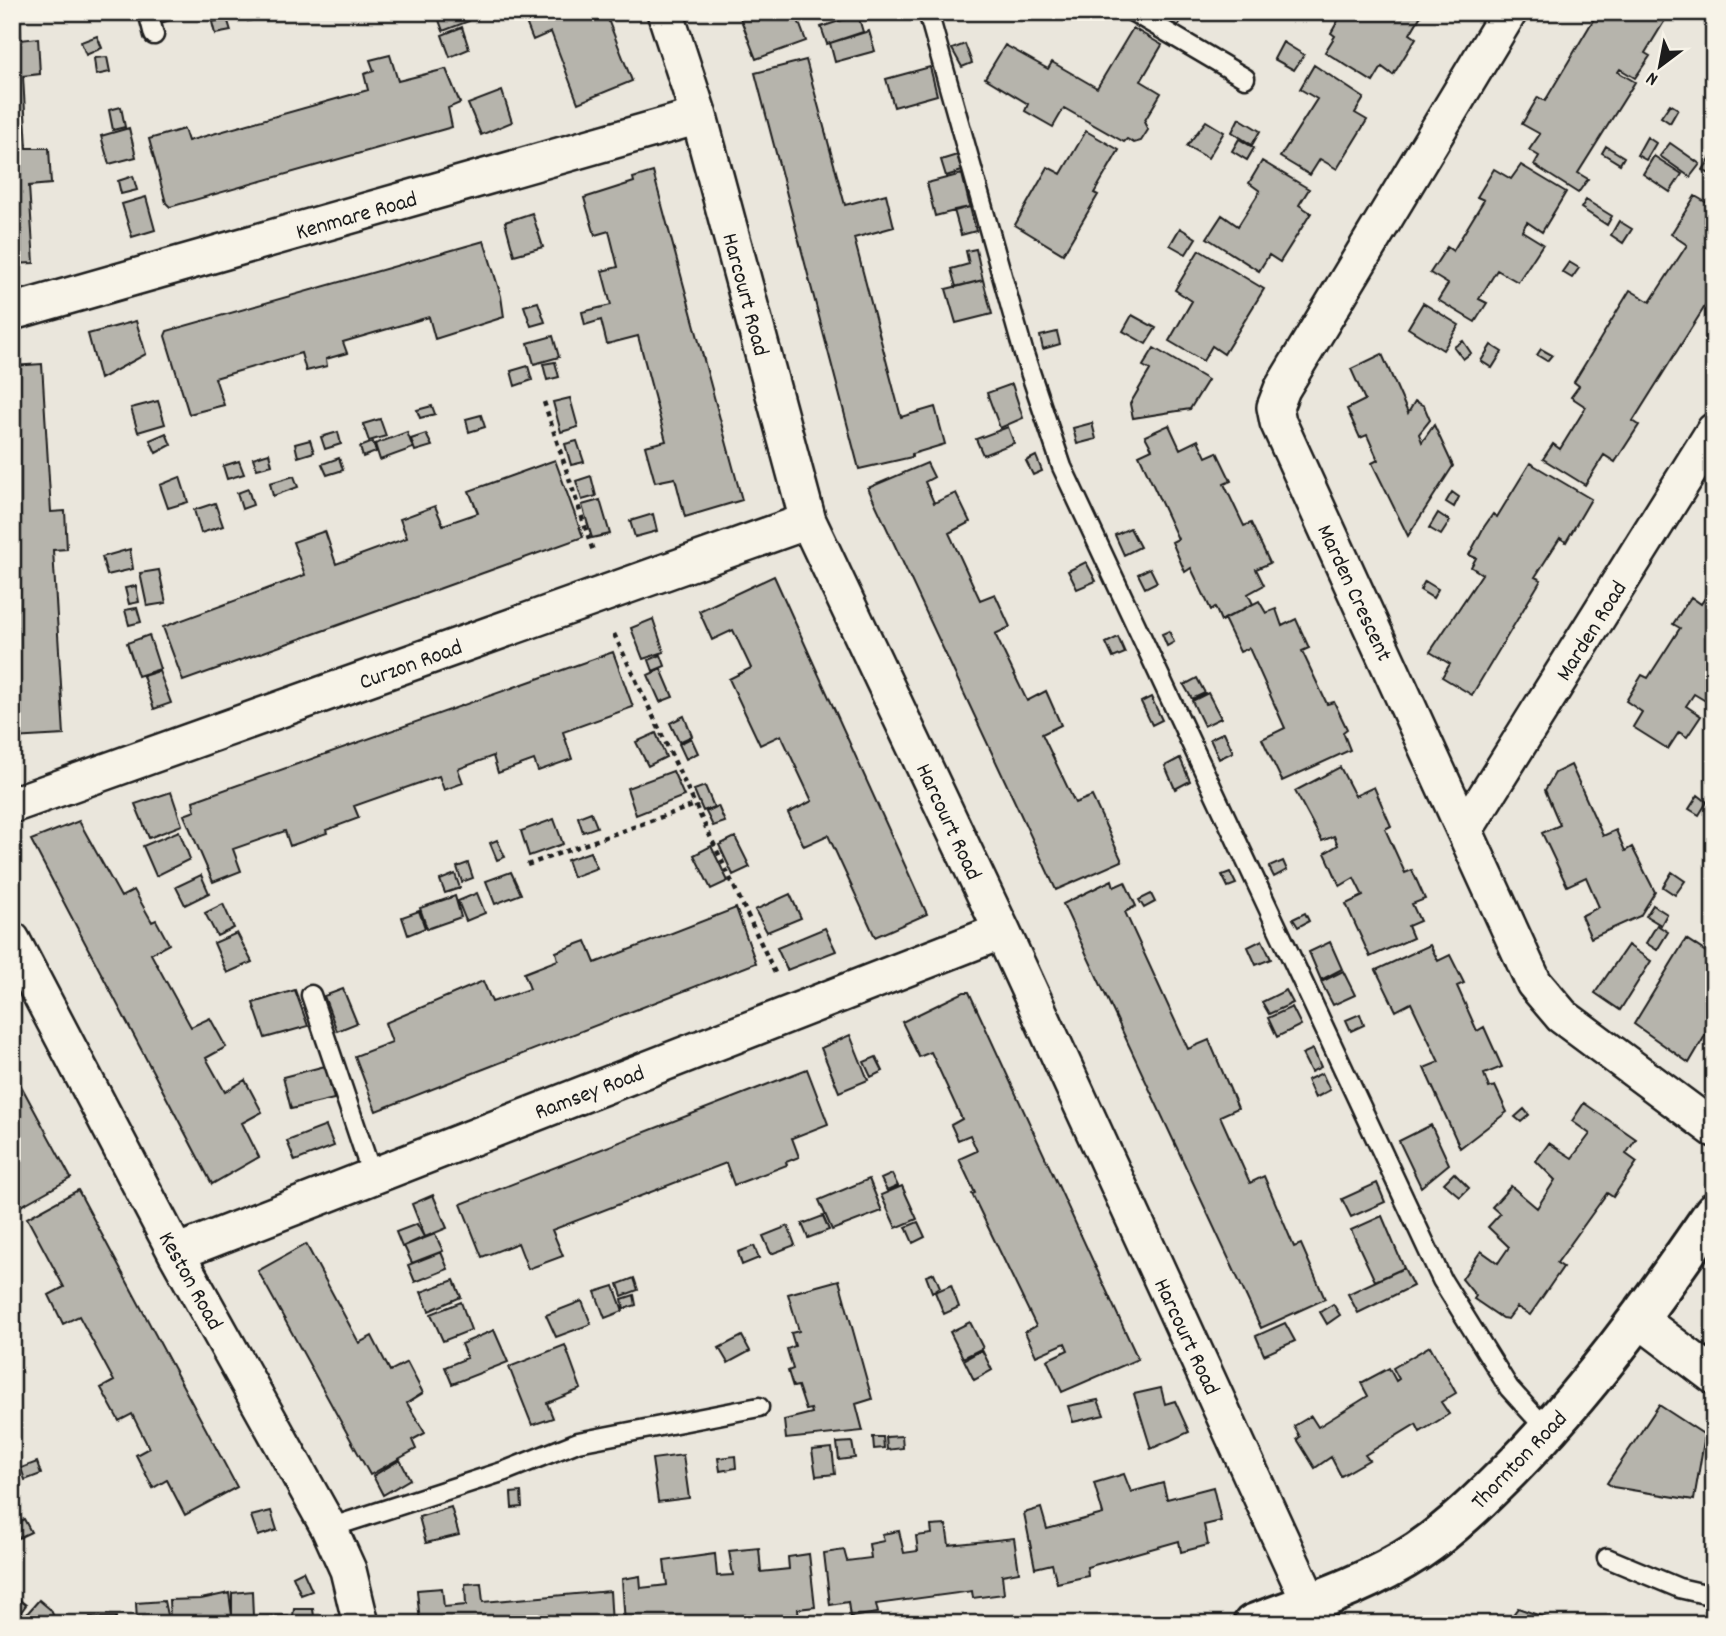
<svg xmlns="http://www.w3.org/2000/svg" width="1726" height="1636" font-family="Dekko,sans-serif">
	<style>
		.building { fill: #b6b4ac; stroke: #1c1c1c; stroke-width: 2 }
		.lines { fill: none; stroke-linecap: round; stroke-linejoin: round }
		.service-casing { stroke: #1c1c1c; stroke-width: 23 }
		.minor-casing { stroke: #1c1c1c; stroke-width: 40 }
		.trunk-casing { stroke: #1c1c1c; stroke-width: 44 }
		.path { stroke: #1c1c1c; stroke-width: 4.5; stroke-dasharray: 5 5; stroke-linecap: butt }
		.service { stroke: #f7f3e8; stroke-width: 18 }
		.minor { stroke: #f7f3e8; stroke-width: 35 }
		.trunk { stroke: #f7f3e8; stroke-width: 38 }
		.labels { text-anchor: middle; stroke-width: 5; stroke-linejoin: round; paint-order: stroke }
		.street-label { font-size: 23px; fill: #1c1c1c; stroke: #f7f3e8 }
	</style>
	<rect width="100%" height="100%" fill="#eae6dc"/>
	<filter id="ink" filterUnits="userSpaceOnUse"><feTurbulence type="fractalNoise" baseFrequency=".0143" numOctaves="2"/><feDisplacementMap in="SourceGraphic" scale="14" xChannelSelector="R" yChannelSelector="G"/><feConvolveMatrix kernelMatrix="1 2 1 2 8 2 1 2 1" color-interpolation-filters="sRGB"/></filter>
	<g filter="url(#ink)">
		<path class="building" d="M12,12H19L21,40L38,38L40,74L23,76L27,148H49L51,184L29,186L34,263L12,264Z
			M158,12H194L161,23Z
			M246,12H264L265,17L248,21Z
			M436,12H466L469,21L443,31Z
			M522,12H605L632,81L578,103L551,32L533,40Z
			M738,12H795L806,41L756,59Z
			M1154,12H1186L1178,26Z
			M1343,12L1361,20L1366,12H1423L1410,34L1416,38L1393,75L1382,67L1373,82L1325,52L1335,36L1331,33Z
			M1598,12H1670L1645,53L1650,56L1635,78L1620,69L1618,72L1635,82L1578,173L1588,179L1578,193L1534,165L1539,156L1529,150L1540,134L1522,124L1538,97L1545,101Z
			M858,15L863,32L827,44L821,27Z
			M227,18L231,31L215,34L212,22Z
			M462,27L469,49L450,57L442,35Z
			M1133,28L1162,45L1141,81L1161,93L1144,122L1148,130L1141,141L1134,143L1127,139L1124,142L1064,108L1053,127L1025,111L1028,104L985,78L1005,45L1048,69L1052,62L1097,88Z
			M869,31L875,51L835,62L830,43Z
			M97,36L102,48L86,55L81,42Z
			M1283,42L1304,55L1294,70L1274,59Z
			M965,44L972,63L962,67L952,49Z
			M390,55L398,81L446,69L460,103L448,108L452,127L170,207L166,203L149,139L184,129L188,141L368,90L364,74L374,71L370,60Z
			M107,57L110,72L96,75L94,58Z
			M806,60L845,205L886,194L894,227L854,238L901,417L935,407L945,444L912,454V457L859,469L755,73Z
			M1314,65L1364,98L1355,113L1367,120L1337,169L1320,159L1310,175L1280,157L1317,99L1300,89Z
			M930,67L937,95L894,107L886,79Z
			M502,91L512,122L481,135L468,104Z
			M1670,104L1678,109L1670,123L1661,117Z
			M121,107L125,127L113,130L109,110Z
			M1239,118L1260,131L1252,145L1232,132Z
			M1206,121L1224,132L1208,158L1187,146Z
			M129,128L136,157L109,164L101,136Z
			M1086,131L1119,150L1094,193L1098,195L1063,254L1015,225L1048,167L1061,174Z
			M1647,137L1656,143L1646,160L1637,155Z
			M1239,139L1254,148L1247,160L1232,151Z
			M1670,143L1700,164L1690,177L1660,156Z
			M1606,146L1624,157L1620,164L1602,153Z
			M1714,152V177L1703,170Z
			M957,155L962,171L946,176L941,160Z
			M1654,156L1682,174L1670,192L1643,174Z
			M1262,161L1309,189L1299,205L1311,213L1280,262L1269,255L1259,271L1207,238L1222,215L1238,226L1260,191L1249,183Z
			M1521,165L1566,192L1542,232L1527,222L1522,231L1543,244L1518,282L1497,270L1479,299L1487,303L1475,322L1438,300L1448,284L1430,273L1447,247L1453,251L1484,200L1477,197L1494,169L1511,179Z
			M653,172L742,500L685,517L675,478L655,482L645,446L666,441L638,336L607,344L601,320L585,325L582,312L611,305L602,271L618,267L609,231L595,235L584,198L634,182L633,178Z
			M962,174L970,207L935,216L927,183Z
			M133,176L137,190L121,194L118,181Z
			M1695,196L1714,207V292L1633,421L1639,425L1615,462L1604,455L1585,485L1543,459L1553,444L1560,449L1586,407L1571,397L1579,386L1574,382L1630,290L1650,302L1687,245L1671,234Z
			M146,197L155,230L132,237L122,204Z
			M1586,200L1612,216L1607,225L1581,208Z
			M970,207L976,231L961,235L954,210Z
			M532,213L543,247L514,255L505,222Z
			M1619,221L1632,229L1623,243L1611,235Z
			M1180,228L1196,238L1186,254L1170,245Z
			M484,241L501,296L504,317L435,339L429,317L343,342L347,353L326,359L327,366L306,371L301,353L215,378L224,405L189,414L165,336L167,331Z
			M976,249L983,280L956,287L951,269L969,264L966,251Z
			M1199,250L1264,289L1224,354L1212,346L1203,361L1169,341L1192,301L1175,290Z
			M1569,262L1579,268L1572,278L1562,272Z
			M983,280L992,314L956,323L946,289Z
			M538,302L545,322L531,326L524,306Z
			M1423,303L1459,325L1443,350L1408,328Z
			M1132,315L1156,328L1146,344L1123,331Z
			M136,321L146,354L100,379L88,334Z
			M1057,332L1060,344L1043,349L1040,336Z
			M553,336L559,357L534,364L528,343Z
			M1463,341L1471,353L1463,359L1454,347Z
			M1491,345L1502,352L1492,368L1481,361Z
			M1154,348L1208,380L1190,409L1133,418L1130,404L1150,370L1143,366Z
			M1541,349L1552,355L1547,361L1537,355Z
			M1382,354L1408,413L1415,401L1424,406L1430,420L1419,434L1422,442L1434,425L1453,466L1408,536L1372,463L1378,460L1367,435L1360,438L1347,409L1365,400L1351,369Z
			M555,362L559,377L547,380L543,364Z
			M42,364L51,512L65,511L67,549L53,550L64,735L12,738V366Z
			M528,366L532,380L515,386L511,371Z
			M1012,384L1023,418L1000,428L987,393Z
			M570,398L578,427L561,432L553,402Z
			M158,401L165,424L138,432L131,408Z
			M432,406L435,414L420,418L417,410Z
			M481,415L485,427L469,432L466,419Z
			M380,419L386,436L369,441L363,424Z
			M1092,423L1096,439L1077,444L1073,428Z
			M1169,425L1180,449L1198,440L1206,457L1217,452L1231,481L1224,484L1244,526L1251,523L1270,563L1256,569L1264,585L1248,594L1253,604L1221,621L1215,607L1211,610L1191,568L1185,572L1172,542L1178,539L1139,455L1152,449L1145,436Z
			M1008,427L1014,443L983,455L976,439Z
			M338,432L341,444L325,449L321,437Z
			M407,432L413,448L380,460L375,444Z
			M166,433L171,445L156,453L150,440Z
			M426,434L432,446L415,451L411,439Z
			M310,440L314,452L298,457L295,444Z
			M577,441L584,462L571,465L565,444Z
			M373,442L376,452L363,457L360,447Z
			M269,453L272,465L257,469L253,458Z
			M1036,456L1042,471L1033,475L1026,461Z
			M339,458L343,470L327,475L322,464Z
			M555,460L583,537L183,681L163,627L305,575L293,542L325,531L336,564L407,538L400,519L435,506L443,525L478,513L469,491Z
			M239,461L244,474L227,479L223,466Z
			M927,463L934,477L925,482L934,503L956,493L970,522L949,533L980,600L995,594L1010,627L995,634L1027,701L1046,691L1061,725L1042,734L1075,803L1092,796L1122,861L1056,890L868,488Z
			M1530,463L1591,499L1566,542L1560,538L1535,577L1541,580L1472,695L1442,677L1450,664L1430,652L1482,574L1471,567L1476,558L1469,555L1484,527L1493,514L1497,517Z
			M294,476L298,487L273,496L270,483Z
			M591,476L596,496L582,500L576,481Z
			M180,477L188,502L168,508L160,485Z
			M248,489L253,505L242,509L237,493Z
			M1452,492L1459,497L1454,507L1446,502Z
			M600,500L610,534L592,538L582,505Z
			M215,503L223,526L201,533L194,510Z
			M1438,513L1450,521L1441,535L1429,528Z
			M653,514L657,531L635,537L630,521Z
			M1130,528L1140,547L1124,555L1115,535Z
			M130,549L133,569L107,575L102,557Z
			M1086,562L1096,581L1077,589L1068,571Z
			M1150,568L1157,582L1145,588L1138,574Z
			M159,570L166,603L147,606L140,573Z
			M774,576L927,914L875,937L828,835L804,846L788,813L812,801L781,735L760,745L729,679L751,668L733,630L712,640L699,611Z
			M1425,581L1438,589L1433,598L1420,590Z
			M136,586L139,602L129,604L125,588Z
			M1711,589L1714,590V695L1709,703L1694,694L1686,706L1701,716L1687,737L1679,732L1668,749L1633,727L1642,712L1626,701L1642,675L1648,678L1680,628L1673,624L1691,597L1701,604Z
			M1259,601L1266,613L1276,609L1282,626L1296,619L1309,648L1302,651L1327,704L1334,702L1347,729L1343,732L1350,750L1282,781L1262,739L1285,728L1249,648L1240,652L1224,619Z
			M137,608L141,622L129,625L125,610Z
			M653,619L664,652L643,659L631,628Z
			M1169,631L1174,642L1167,646L1162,634Z
			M149,635L160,669L138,676L127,643Z
			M1118,637L1125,653L1113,658L1106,643Z
			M613,652L633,707L563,732L572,759L538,771L534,760L498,773L493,756L458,769L463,783L444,790L439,776L354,806L359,818L326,830L327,833L290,846L285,831L233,849L241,871L213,882L184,815L195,811L193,801Z
			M661,655L665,666L653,671L649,660Z
			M661,669L673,697L660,702L648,675Z
			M159,671L171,703L154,709L143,676Z
			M1197,678L1205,693L1192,699L1184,685Z
			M1208,693L1221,718L1204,726L1192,701Z
			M1151,697L1162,720L1152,725L1141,702Z
			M684,716L692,736L679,742L670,723Z
			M1224,732L1233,752L1219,759L1210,739Z
			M656,733L666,757L648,766L636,742Z
			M691,738L698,753L686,759L679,744Z
			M1180,758L1190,781L1175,789L1165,766Z
			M1571,765L1603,836L1616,830L1625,851L1632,847L1655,892L1640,916L1591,938L1581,916L1599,907L1586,877L1567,886L1542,833L1560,825L1545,790L1555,773Z
			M1340,767L1355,796L1374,787L1391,826L1385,829L1405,873L1412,870L1425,899L1412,904L1420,921L1408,926L1413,938L1370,957L1346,904L1363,896L1354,878L1340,886L1325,853L1338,845L1334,836L1322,841L1295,791Z
			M673,771L684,796L636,815L627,788Z
			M705,786L714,807L703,811L694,790Z
			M171,792L182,825L149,838L135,804Z
			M1698,795L1707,802L1699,815L1689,809Z
			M718,806L725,822L713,826L706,812Z
			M591,812L597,827L583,832L578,817Z
			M554,819L563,844L529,856L521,831Z
			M79,821L121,897L134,890L152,922L156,920L169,944L151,954L191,1027L210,1018L226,1047L206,1058L225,1092L245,1080L262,1112L242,1123L259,1157L212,1184L31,840Z
			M179,831L190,859L156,876L143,846Z
			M735,837L750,867L733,875L719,845Z
			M497,840L505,857L497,860L490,843Z
			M711,846L728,881L711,889L694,855Z
			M590,852L597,868L573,877L567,860Z
			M1283,861L1287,870L1274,877L1269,867Z
			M468,863L473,878L462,882L457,867Z
			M511,872L521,894L495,904L486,881Z
			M1230,872L1236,884L1228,887L1222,875Z
			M1672,872L1685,881L1675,895L1663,887Z
			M455,874L460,888L445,893L440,880Z
			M201,875L209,893L185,905L176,887Z
			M1112,880L1114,887L1125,882L1136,906L1125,912L1188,1049L1209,1040L1238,1108L1220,1116L1250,1183L1264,1176L1294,1247L1301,1244L1325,1299L1261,1328L1063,904Z
			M477,893L485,913L466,921L458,901Z
			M790,894L801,918L767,932L755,910Z
			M1151,894L1155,902L1144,908L1139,900Z
			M455,896L461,917L427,929L420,908Z
			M223,904L234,928L217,936L205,913Z
			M1653,905L1667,914L1661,925L1646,916Z
			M736,908L756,963L376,1111L355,1056L392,1042L385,1023L483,981L492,1002L530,989L524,973L558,960L556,952L586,941L595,963Z
			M419,911L425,928L408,935L402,917Z
			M1305,913L1309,921L1298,927L1293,919Z
			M1657,925L1668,932L1657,950L1646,943Z
			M825,928L836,951L787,970L777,948Z
			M237,933L252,962L227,973L214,943Z
			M1714,938V1032L1709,1029L1689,1063L1634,1024L1686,939L1706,952Z
			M1262,940L1271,959L1256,965L1248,947Z
			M1330,942L1342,969L1321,980L1309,952Z
			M1430,945L1438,961L1450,955L1464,983L1457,986L1477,1031L1484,1027L1502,1067L1484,1074L1489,1088L1495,1086L1507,1112L1460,1148L1424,1068L1439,1062L1411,1003L1396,1011L1376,970Z
			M1628,945L1651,961L1620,1010L1595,993Z
			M1343,971L1355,995L1333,1005L1321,982Z
			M343,989L357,1023L337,1031L324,996Z
			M295,990L308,1026L265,1038L253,1003Z
			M1286,990L1293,1003L1269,1014L1262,1002Z
			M964,992H969L1138,1359L1062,1392L1047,1360L1068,1350L1065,1343L1036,1356L1025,1332L1036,1326L972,1194L975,1193L959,1159L977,1151L970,1135L958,1140L951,1125L962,1119L931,1052L919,1057L902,1022Z
			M1292,1007L1301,1025L1277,1037L1268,1018Z
			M1360,1014L1364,1025L1351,1031L1346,1020Z
			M850,1035L868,1080L839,1092L821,1048Z
			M1313,1049L1321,1067L1311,1072L1302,1054Z
			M876,1057L883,1071L871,1077L864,1062Z
			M325,1066L334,1099L291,1109L283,1077Z
			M12,1069L71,1178L21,1206L12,1191Z
			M807,1069L828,1124L792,1138L799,1157L786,1162L787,1165L734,1185L726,1163L552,1230L563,1256L528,1269L518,1243L482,1257L461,1204Z
			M1322,1073L1330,1090L1315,1098L1307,1080Z
			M1584,1103L1636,1139L1626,1154L1637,1162L1613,1197L1607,1193L1557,1263L1563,1267L1530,1315L1517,1307L1508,1319L1502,1318L1474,1299L1476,1296L1462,1279L1481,1251L1498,1263L1509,1247L1488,1227L1500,1214L1492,1207L1511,1186L1537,1208L1555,1180L1536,1161L1549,1143L1572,1158L1590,1134L1572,1121Z
			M1524,1109L1529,1115L1521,1122L1515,1117Z
			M1431,1125L1449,1164L1421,1187L1399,1141Z
			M326,1126L334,1146L295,1161L287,1141Z
			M1454,1173L1469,1188L1460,1197L1444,1183Z
			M892,1174L898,1186L887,1191L881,1179Z
			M869,1179L882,1211L832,1230L819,1200Z
			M1377,1183L1385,1202L1351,1217L1342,1199Z
			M902,1186L917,1219L896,1228L881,1195Z
			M78,1190L237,1487L185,1515L167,1480L153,1488L136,1455L149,1448L132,1414L119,1421L101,1388L114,1381L79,1316L63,1324L49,1295L64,1287L27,1218Z
			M433,1195L447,1228L425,1237L412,1204Z
			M823,1216L829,1230L808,1238L802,1224Z
			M1382,1216L1404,1268L1375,1281L1351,1230Z
			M918,1222L925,1237L913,1243L906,1227Z
			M417,1224L424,1237L402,1247L396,1232Z
			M788,1226L795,1245L771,1254L763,1236Z
			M435,1234L443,1251L412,1263L404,1246Z
			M306,1244L359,1343L372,1336L390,1371L407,1362L423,1393L407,1403L425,1433L412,1440L416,1449L370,1475L258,1271Z
			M754,1246L759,1258L742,1265L738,1252Z
			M441,1252L448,1269L415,1282L408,1265Z
			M1404,1268L1413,1286L1358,1313L1348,1294Z
			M934,1273L940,1287L932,1292L926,1276Z
			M634,1278L638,1290L622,1296L618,1284Z
			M454,1280L461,1297L429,1311L421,1292Z
			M839,1280L872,1399L856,1404L863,1431L786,1439L784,1420L812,1413L811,1409L806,1410L798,1386L793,1387L788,1371L793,1369L787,1349L795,1346L791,1333L799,1331L788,1294Z
			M951,1285L959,1307L944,1314L935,1292Z
			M614,1286L623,1311L605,1318L595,1292Z
			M634,1295L636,1305L624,1309L622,1299Z
			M582,1301L591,1324L556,1337L546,1315Z
			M461,1302L471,1330L443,1341L431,1314Z
			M1333,1304L1340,1315L1327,1324L1320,1312Z
			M970,1322L983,1348L963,1358L950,1332Z
			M1285,1323L1295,1341L1264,1355L1256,1336Z
			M494,1330L508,1362L452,1384L445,1367L467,1358L461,1344Z
			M742,1336L750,1351L728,1363L719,1348Z
			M565,1345L581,1389L547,1403L553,1418L532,1425L509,1367Z
			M1430,1346L1456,1393L1441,1402L1449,1414L1420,1432L1416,1424L1365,1455L1369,1460L1341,1476L1331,1457L1315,1468L1297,1439L1300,1437L1294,1426L1311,1416L1318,1427L1368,1396L1361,1383L1389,1368L1396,1381L1399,1379L1393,1368Z
			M982,1350L992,1370L974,1380L964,1360Z
			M1161,1388L1165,1404L1175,1401L1189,1432L1151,1449L1134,1394Z
			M1098,1400L1104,1415L1073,1422L1068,1406Z
			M1659,1405L1705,1435L1694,1500L1613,1487L1607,1483Z
			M902,1436L903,1448L887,1450L886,1437Z
			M873,1437H883L884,1448L874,1449Z
			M852,1442L855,1458L839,1460L837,1443Z
			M832,1448L835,1474L816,1476L812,1450Z
			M683,1455L689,1498L658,1502L652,1459Z
			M735,1456L736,1468L720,1471L718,1458Z
			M400,1460L410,1479L383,1495L373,1476Z
			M37,1462L41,1474L25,1480L21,1468Z
			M1124,1474L1131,1492L1163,1483L1167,1499L1213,1487L1221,1521L1204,1525L1208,1545L1181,1552L1179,1541L1087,1567L1088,1576L1057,1583L1052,1564L1035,1568L1024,1513L1041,1508L1047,1529L1103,1514L1094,1483Z
			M521,1492L522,1507L512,1508L511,1493Z
			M451,1507L459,1535L426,1543L419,1517Z
			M271,1511L277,1530L258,1536L251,1516Z
			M24,1519L31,1532L12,1541V1525Z
			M946,1525L949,1545L1014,1538L1019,1572L1002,1575L1004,1594L973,1598L972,1591L876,1604L878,1613L850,1617L848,1602L830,1605L824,1553L844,1550L847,1561L871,1558L869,1544L884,1541L882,1534L899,1531L904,1553L918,1551L916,1536L932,1534L931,1526Z
			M759,1548L761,1572L789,1569L788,1557L809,1554L815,1607L798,1609L799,1623L768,1624L767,1620L735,1624H625L622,1579L640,1576L641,1588L667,1585L664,1561L715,1554L717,1576L733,1575L729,1551Z
			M303,1571L312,1591L301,1595L293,1576Z
			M481,1583L483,1602L610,1591L612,1624H420L417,1590L442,1588L444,1607L466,1605L465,1584Z
			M252,1591L253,1617L293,1616L294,1609H313L315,1624H91L90,1617H116V1623L137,1622L136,1603L164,1601L168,1620H170L169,1600L201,1599L229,1593L232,1615V1593Z
			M12,1594L26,1605L21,1612L25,1616L39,1600L51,1610L57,1624H12Z
			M1518,1608L1563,1624H1506Z"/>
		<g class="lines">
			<g class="service-casing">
				<path id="service" d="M148,12L154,35
					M928,12L1024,354L1062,467L1442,1280L1509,1388L1548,1431
					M1133,12L1245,78
					M311,995L372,1175
					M329,1528L505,1471L578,1442L759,1407
					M1607,1558L1679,1588L1714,1596"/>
			</g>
			<g class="minor-casing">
				<path id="minor" d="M665,12L699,116L808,521L1002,931L1310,1603
					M1509,12L1282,389L1275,407L1278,422L1534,983L1562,1016L1714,1129
					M12,312L699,116
					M12,805L808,521
					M1466,828L1714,431
					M12,940L176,1253L329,1528L348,1570L361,1624
					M176,1253L1002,931
					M1640,1320L1714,1376"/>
			</g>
			<g class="trunk-casing">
				<path id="trunk" d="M1253,1624C1309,1603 1368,1584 1418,1551C1452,1528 1481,1499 1510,1470C1588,1391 1651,1304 1714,1212"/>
			</g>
			<path class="path" d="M544,402L594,554
				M614,634L777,977
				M527,865L695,805"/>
			<use href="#service" class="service"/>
			<use href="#minor" class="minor"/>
			<use href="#trunk" class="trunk"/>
		</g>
	</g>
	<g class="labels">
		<g class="street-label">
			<text transform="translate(356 214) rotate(-16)" y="8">Kenmare Road</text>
			<text transform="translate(747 294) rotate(75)" y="8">Harcourt Road</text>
			<text transform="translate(1356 592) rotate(65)" y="8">Marden Crescent</text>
			<text transform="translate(1590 630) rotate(-58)" y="8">Marden Road</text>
			<text transform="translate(410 663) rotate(-20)" y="8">Curzon Road</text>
			<text transform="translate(950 821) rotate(65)" y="8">Harcourt Road</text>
			<text transform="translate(589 1091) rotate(-21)" y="8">Ramsey Road</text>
			<text transform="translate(192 1280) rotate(61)" y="8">Keston Road</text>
			<text transform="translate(1188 1336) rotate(65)" y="8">Harcourt Road</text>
			<text transform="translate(1518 1459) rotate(-46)" y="8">Thornton Road</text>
		</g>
	</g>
	<rect width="1726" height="1636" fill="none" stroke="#f7f3e8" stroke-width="42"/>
	<rect x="21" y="21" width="1684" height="1594" fill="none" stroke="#1c1c1c" stroke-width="2.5" filter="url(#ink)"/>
	<g transform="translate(1660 66) rotate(212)" stroke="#f7f3e8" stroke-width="5" paint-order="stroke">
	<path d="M0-5L12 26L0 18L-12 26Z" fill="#1c1c1c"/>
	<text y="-10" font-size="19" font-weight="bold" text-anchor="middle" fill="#1c1c1c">N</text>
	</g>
</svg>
